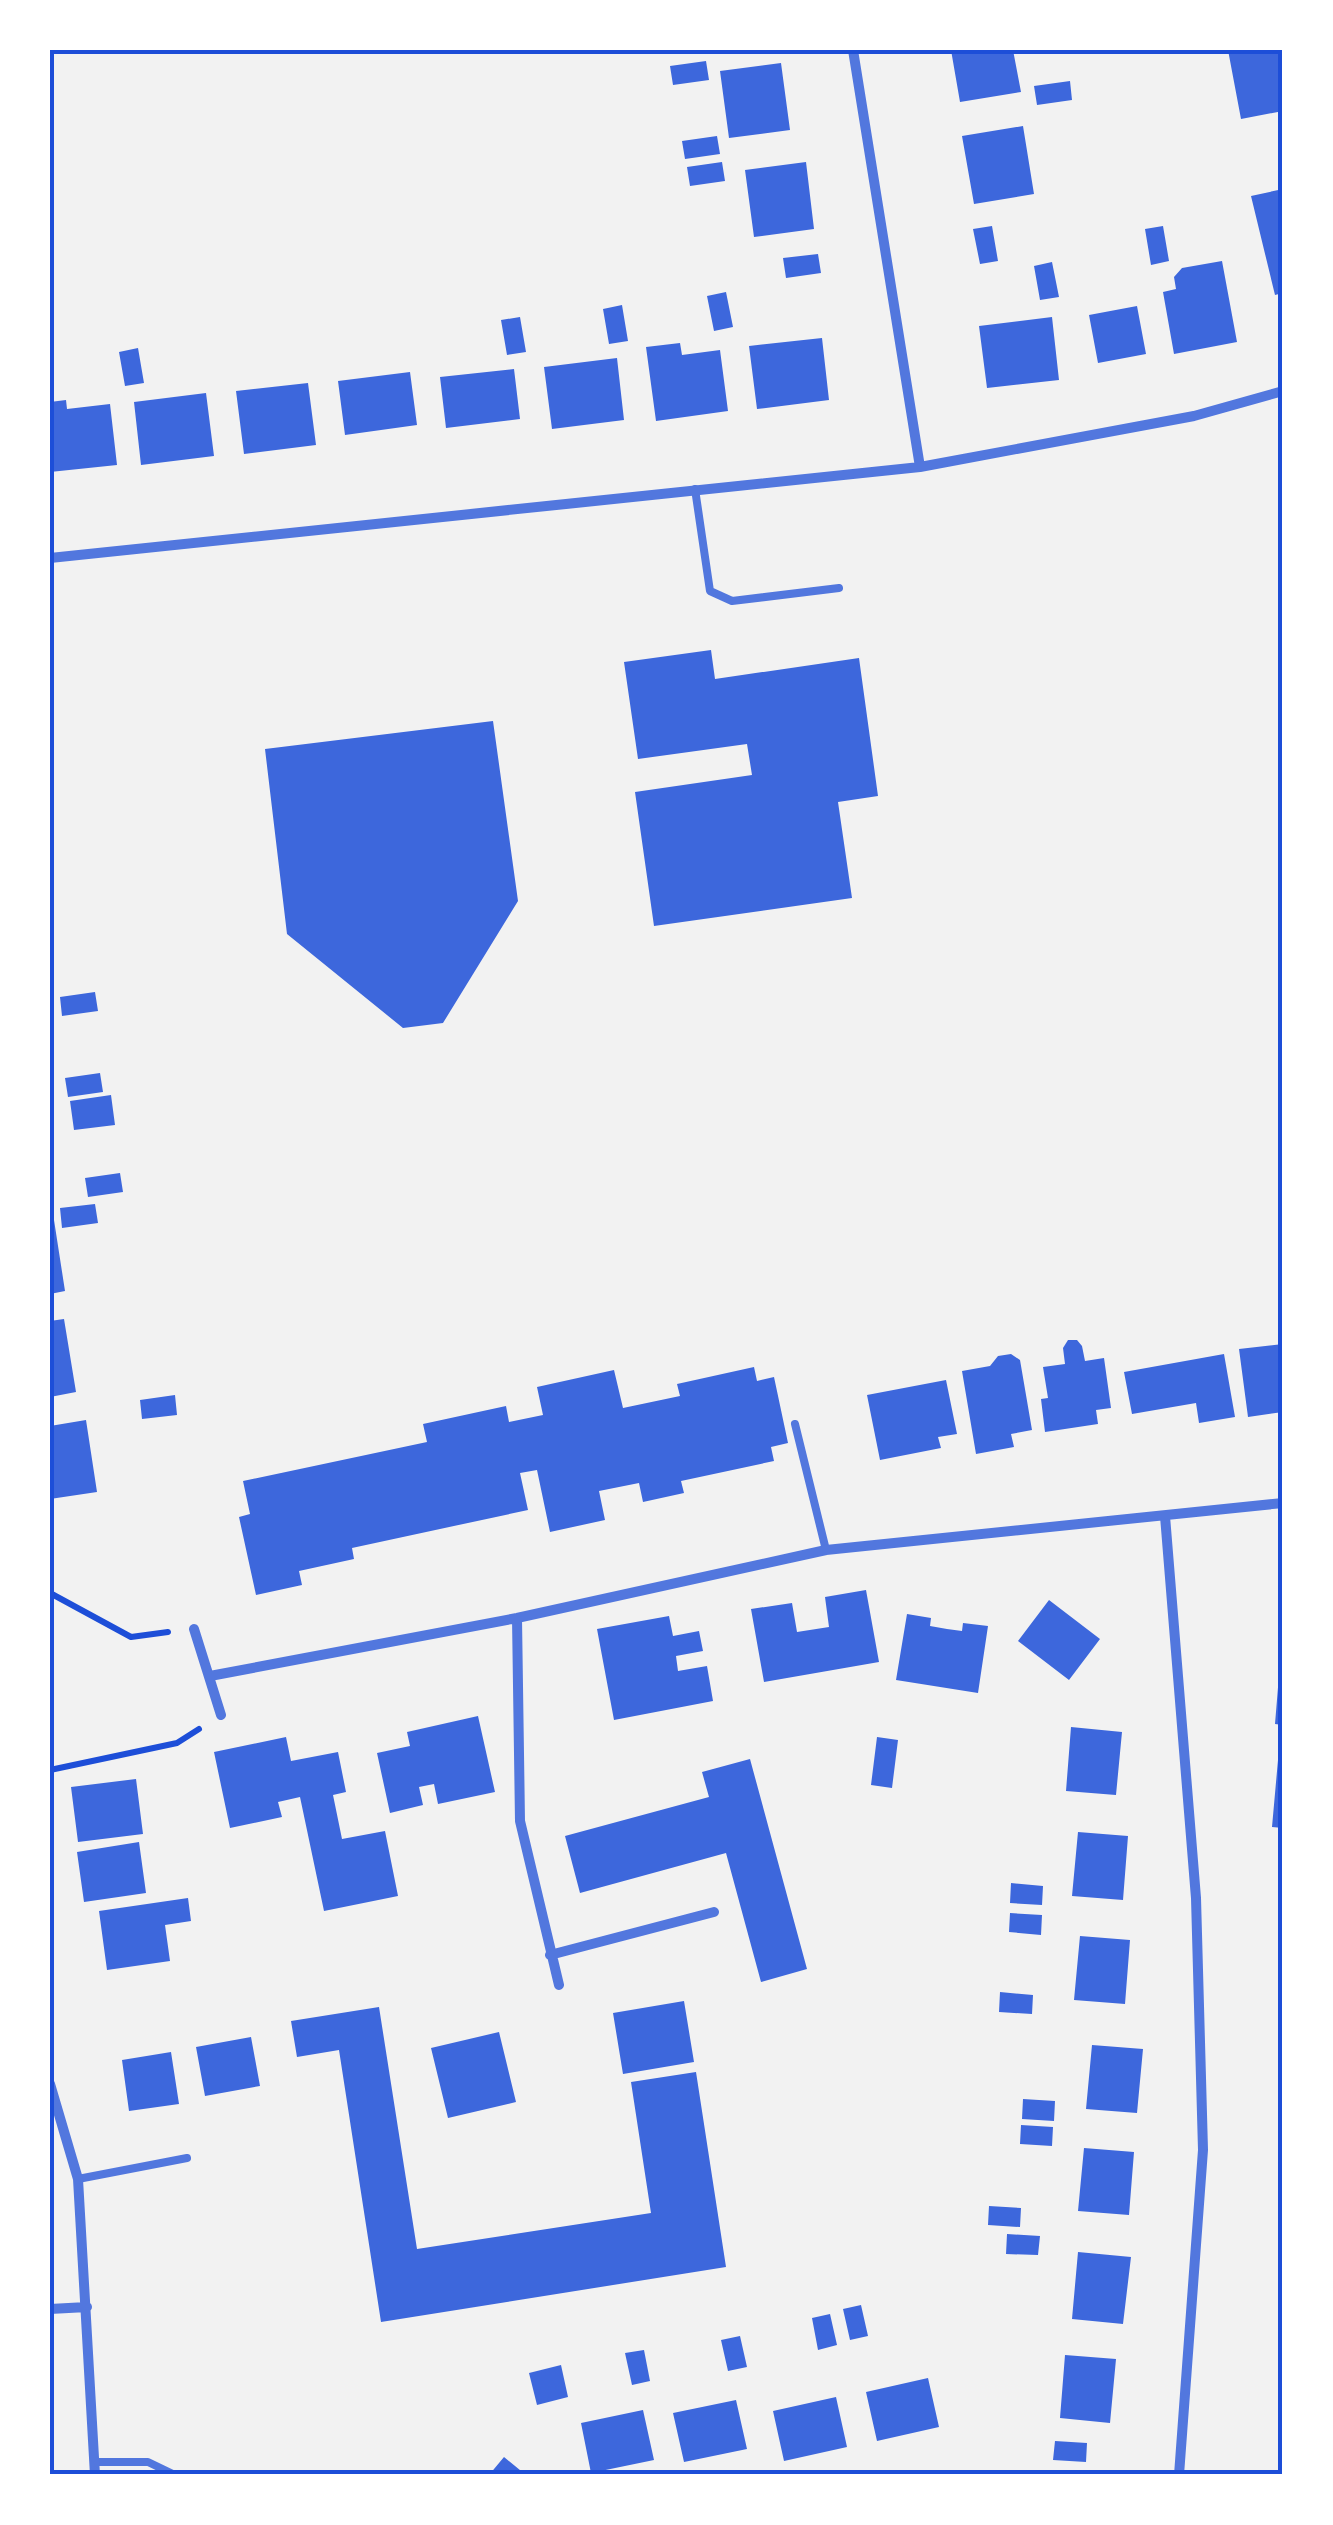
<svg xmlns="http://www.w3.org/2000/svg" width="1333" height="2525" font-family="'Asap Condensed',sans-serif">
	<style>
		.building { fill: #3d67dc }
		.lines { fill: none; stroke-linecap: round; stroke-linejoin: round }
		.path { stroke: #1d4ed8; stroke-width: 6 }
		.service { stroke: #5277de; stroke-width: 8 }
		.minor { stroke: #5277de; stroke-width: 10 }
		.neatline { fill: none; stroke: #1d4ed8; stroke-width: 4 }
	</style>
	<rect width="100%" height="100%" fill="#f2f2f2"/>
	<path class="building" d="M951,50H1013L1021,92L960,102Z
		M1228,50H1279L1280,58H1283V111L1241,119Z
		M706,61L709,80L673,85L670,66Z
		M781,63L790,130L729,138L720,71Z
		M1070,81L1072,100L1037,105L1034,86Z
		M1023,126L1034,194L974,204L962,136Z
		M717,136L720,154L685,159L682,141Z
		M722,162L725,181L690,186L687,167Z
		M806,162L814,229L754,237L745,170Z
		M1283,189V293L1275,295L1251,196Z
		M992,226L998,261L980,264L973,229Z
		M1163,226L1169,261L1151,265L1145,229Z
		M818,254L821,273L786,278L783,258Z
		M1222,261L1237,342L1174,354L1163,292L1176,289L1174,277L1182,268Z
		M1052,262L1059,297L1040,300L1034,266Z
		M726,292L733,327L714,331L707,296Z
		M622,305L628,341L609,344L603,309Z
		M1137,306L1146,354L1098,363L1089,315Z
		M520,317L526,352L507,355L501,320Z
		M1052,317L1059,380L987,388L979,326Z
		M822,338L829,400L757,409L749,346Z
		M680,343L682,355L720,350L728,411L656,421L646,347Z
		M138,348L144,383L125,386L119,352Z
		M617,358L624,420L552,429L544,367Z
		M514,369L520,419L446,428L440,377Z
		M410,372L417,425L345,435L338,381Z
		M308,383L316,445L244,454L236,391Z
		M206,393L214,456L141,465L134,402Z
		M66,400L67,409L110,404L117,465L50,472V402Z
		M711,650L715,679L859,658L878,796L838,802L852,898L654,926L635,792L752,775L747,744L638,759L624,662Z
		M493,721L518,901L443,1023L403,1028L287,934L265,749Z
		M95,992L98,1011L62,1016L60,997Z
		M100,1073L103,1092L68,1097L65,1078Z
		M111,1095L115,1125L74,1130L70,1101Z
		M120,1173L123,1192L88,1197L85,1178Z
		M95,1204L98,1223L62,1228L60,1208Z
		M54,1220L65,1291L50,1294V1221Z
		M64,1319L76,1392L50,1397V1321Z
		M1068,1340H1077L1082,1346L1085,1361L1104,1358L1111,1408L1096,1410L1098,1424L1045,1432L1041,1399L1048,1398L1043,1367L1065,1364L1063,1348Z
		M1283,1344V1412L1248,1417L1239,1349Z
		M1011,1354L1020,1360L1032,1430L1011,1434L1014,1447L976,1454L962,1371L990,1366L998,1356Z
		M1224,1354L1235,1417L1199,1423L1196,1403L1132,1414L1124,1372Z
		M754,1367L757,1381L774,1377L788,1443L771,1447L774,1461L681,1481L684,1493L643,1502L639,1483L599,1491L605,1520L550,1532L537,1470L520,1473L528,1510L352,1548L354,1559L299,1571L302,1585L256,1595L239,1517L250,1514L243,1481L427,1442L423,1424L506,1406L509,1422L543,1415L537,1387L614,1370L623,1408L680,1396L677,1384Z
		M946,1380L957,1434L938,1437L941,1448L880,1460L867,1395Z
		M175,1395L177,1415L142,1419L140,1400Z
		M86,1420L97,1492L50,1499V1426Z
		M866,1590L879,1662L764,1682L751,1609L792,1603L797,1632L829,1627L825,1597Z
		M1049,1600L1100,1639L1069,1680L1018,1641Z
		M907,1614L931,1618L930,1626L947,1629L962,1631L963,1623L988,1626L978,1693L896,1680Z
		M669,1616L673,1636L699,1631L703,1651L676,1656L678,1671L707,1666L713,1701L614,1720L597,1629Z
		M1280,1663L1283,1664V1725L1275,1724Z
		M478,1716L495,1792L438,1804L434,1784L419,1787L423,1805L390,1813L377,1753L410,1746L407,1732Z
		M1071,1727L1122,1732L1116,1795L1066,1791Z
		M286,1737L291,1761L338,1752L346,1792L333,1795L342,1839L385,1831L398,1896L324,1911L300,1797L278,1802L282,1817L230,1828L214,1752Z
		M877,1737L898,1740L892,1788L871,1785Z
		M750,1759L807,1969L761,1982L726,1853L580,1893L565,1836L709,1797L702,1772Z
		M1278,1760H1283V1828L1272,1827Z
		M136,1779L143,1834L78,1842L71,1787Z
		M1078,1832L1128,1836L1123,1900L1072,1896Z
		M139,1842L146,1893L84,1902L77,1852Z
		M1011,1883L1043,1886L1042,1905L1010,1903Z
		M188,1898L191,1921L165,1925L170,1961L107,1970L99,1911Z
		M1010,1913L1042,1915L1041,1935L1009,1932Z
		M1080,1936L1130,1940L1125,2004L1074,2000Z
		M1000,1992L1033,1995L1032,2014L999,2012Z
		M684,2001L694,2062L623,2074L613,2013Z
		M379,2007L417,2249L651,2213L631,2082L696,2072L726,2267L381,2322L339,2050L297,2057L291,2021Z
		M499,2032L516,2102L448,2118L431,2048Z
		M251,2037L260,2086L205,2096L196,2047Z
		M1092,2045L1143,2049L1137,2113L1086,2109Z
		M171,2052L179,2104L129,2111L122,2060Z
		M1023,2099L1055,2101L1054,2121L1022,2119Z
		M1021,2125L1053,2127L1052,2146L1020,2144Z
		M1084,2148L1134,2152L1129,2215L1078,2211Z
		M989,2206L1021,2208L1020,2227L988,2225Z
		M1007,2234L1040,2236L1038,2255L1006,2254Z
		M1078,2252L1131,2257L1123,2324L1072,2319Z
		M861,2305L868,2336L850,2340L843,2309Z
		M830,2314L837,2345L818,2350L812,2318Z
		M740,2336L747,2367L728,2371L721,2340Z
		M644,2350L650,2381L632,2385L625,2353Z
		M1065,2355L1116,2359L1110,2423L1060,2418Z
		M561,2365L568,2397L537,2405L529,2373Z
		M928,2378L939,2427L877,2441L866,2392Z
		M836,2397L847,2447L784,2461L773,2411Z
		M736,2400L747,2449L684,2462L673,2413Z
		M643,2410L654,2460L591,2473L581,2423Z
		M1055,2441L1087,2443L1086,2462L1053,2460Z
		M504,2457L526,2475H489Z"/>
	<g class="lines">
		<path class="path" d="M50,1593L131,1637L168,1632
			M50,1770L177,1743L199,1729"/>
		<path class="service" d="M695,489L710,591L732,601L839,588
			M795,1424L826,1550
			M78,2179L187,2158
			M95,2462H148L175,2475"/>
		<path class="minor" d="M853,50L920,467
			M50,558L920,467L1194,416L1283,391
			M1165,1516L1196,1898L1203,2150L1179,2475
			M517,1618L520,1821L559,1985
			M194,1629L221,1715
			M210,1676L517,1618L826,1550L1283,1503
			M550,1955L714,1912
			M50,2084L78,2179L95,2475
			M50,2309L87,2307"/>
	</g>
	<rect width="1333" height="2525" fill="none" stroke="#ffffff" stroke-width="105"/>
	<rect x="52" y="52" width="1228" height="2420" class="neatline"/>
</svg>
